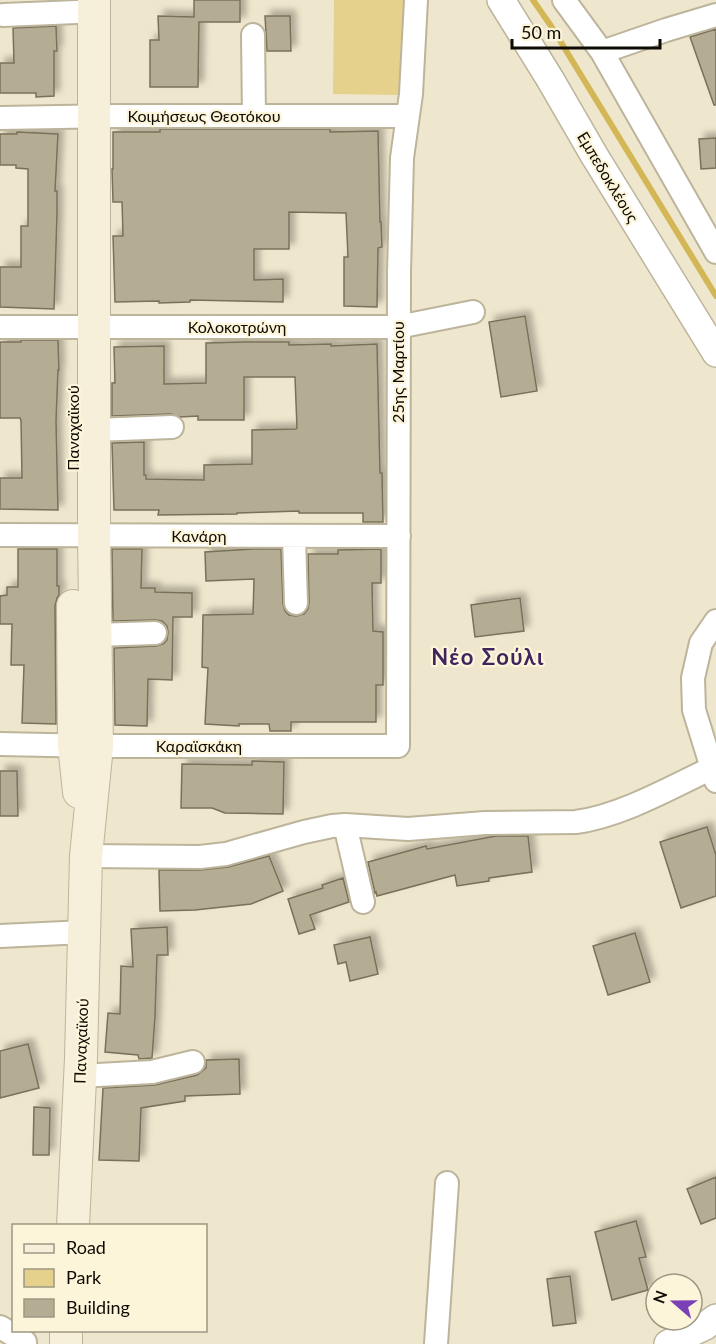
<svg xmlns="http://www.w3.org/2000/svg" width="716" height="1344" font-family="Lato,sans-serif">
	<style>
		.green { fill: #e6d18c }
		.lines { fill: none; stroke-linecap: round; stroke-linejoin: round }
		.stream { stroke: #d3b756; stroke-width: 6 }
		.building { fill: #b4ac93; stroke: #79715a; stroke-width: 1.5; filter: url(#shadow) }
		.minor-casing { stroke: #bcb49b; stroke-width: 26 }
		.tertiary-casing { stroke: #bcb49b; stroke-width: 30 }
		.secondary-casing { stroke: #bcb49b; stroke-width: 34 }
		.minor { stroke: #fff; stroke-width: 22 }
		.tertiary { stroke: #fff; stroke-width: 27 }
		.secondary { stroke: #f6efd9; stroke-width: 32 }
		.labels { text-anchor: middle; stroke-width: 4.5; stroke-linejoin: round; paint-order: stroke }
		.street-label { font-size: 16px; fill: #0e0b04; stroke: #fdf5da }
		.district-label { font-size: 22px; font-weight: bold; letter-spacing: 1.5px; fill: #40245e; stroke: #fdf5da }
	</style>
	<defs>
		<filter id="shadow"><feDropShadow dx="5.5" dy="-5.5" stdDeviation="3" flood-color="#0004"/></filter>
	</defs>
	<rect width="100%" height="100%" fill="#efe7cd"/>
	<path class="green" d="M334,0H404L403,95L333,94Z"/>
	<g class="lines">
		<path class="stream" d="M533,0L551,26L716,296"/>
	</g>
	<path class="building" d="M194,0H240V22H199L198,87H150V40H159L158,16L194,17Z
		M265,16H290L291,51H267Z
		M56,26L57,51H54V96L36,97V93H0V63H14L13,28Z
		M716,29V105H714L690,37Z
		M160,129H330V132L378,131L380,222H381L382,247L378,248L377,307L344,306V257H348L346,213L289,212V249H254V280L283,279V302L190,300V302L159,303V301L115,302L113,236H123L122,202H113L112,169H113V132H160Z
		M17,132L58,134L55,191H57V214L54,309L0,307V267H21V226H28V169L16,168V165H0V134H17Z
		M716,138V168L701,169L699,139Z
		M525,316L537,391L501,397L489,322Z
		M21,340H58L59,370H58L56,421L58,510L0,509V478H22L21,421L20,418H0V342H21Z
		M245,342H289V345L331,344V346L377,344L380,473H382L383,522H363V513H299V511L237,513V514L158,515L159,510H114L112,443L144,442V475H146V479L204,480V465L252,464V430L296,429L297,428L295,377H244V420H198V416L180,417L171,414L112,416V383H115L114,347L164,346V384L206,383V343Z
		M18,549H57V586H59V595L57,598L55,606L56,724L22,723L24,665H11L12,624H0V596L7,595V587H18Z
		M112,549H142L141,588H155V592L192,593V617H173L172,680L148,679L147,726L115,725L114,648L156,646L163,644L167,640L168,632L167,626L162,621L155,620L113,621Z
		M253,549H281L283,604L285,611L289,615L296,616L304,614L308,609L309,603L308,554H338V550L381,549V583H372L373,631L383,632V685H376V722H291V731H270L269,724H239V726L205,724L208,668L202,667L203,615L253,614L254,579L206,581L205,552Z
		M520,598L524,631L475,637L471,605Z
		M252,761L284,762L283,814L225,813L212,808H181L182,764L252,765Z
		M0,771H17L18,816H0Z
		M707,827L716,855V896L681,908L660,842Z
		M496,836H528L532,872L489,878V881L457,886L455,875L377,896L376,892L375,893L368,862L426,846L427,849Z
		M269,856L283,891L251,904L195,910L160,911L159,870H200L228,867Z
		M343,878L349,902L310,915L315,929L299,934L288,899L323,888L322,885Z
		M167,927L168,955H157L155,1017L152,1058L139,1059L138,1055L105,1052L108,1013L120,1014L121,966L133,967L131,929Z
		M635,933L650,982L608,995L593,946Z
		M370,937L378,974L350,981L346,962L338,964L334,945Z
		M28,1044L39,1088L0,1098V1051Z
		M239,1059L240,1094L185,1096V1101L141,1108L139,1161L99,1160L103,1088L155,1085L197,1075L206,1068V1060Z
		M34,1107L50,1108L49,1155H33Z
		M716,1177V1218L701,1224L687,1189Z
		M636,1221L646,1257L639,1258L648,1290L612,1300L595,1232Z
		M570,1276L576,1323L553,1326L547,1279Z"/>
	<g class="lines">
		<g class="minor-casing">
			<path id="minor" d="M564,0L602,52L716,252
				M3,15L77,12
				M253,35L254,116
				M602,52L666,30L716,15
				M0,118L117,116H407
				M0,327H398L473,312
				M94,430L172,427
				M0,535L399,536
				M294,536L296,603
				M95,635L155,633
				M0,744L97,746H398L399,273L402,158L411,94L416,0
				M716,781L694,710L693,678L701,643L716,621
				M345,825L363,902
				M86,856L200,857L226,854L304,832L332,826L345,825L408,829L485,823L576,822C621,816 670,788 712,768
				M0,936L85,932
				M80,1076L152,1072L193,1062
				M0,1327L25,1342V1344
				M436,1344L447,1183"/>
		</g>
		<g class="tertiary-casing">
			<path id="tertiary" d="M501,0L550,79L594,155L716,353
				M668,1344L705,1326L716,1318"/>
		</g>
		<g class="secondary-casing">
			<path id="secondary" d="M73,606L74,745L79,792
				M73,1226L81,1058L86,856L97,746L94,535V0
				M66,1344V1330"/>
		</g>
		<use href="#minor" class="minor"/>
		<use href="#tertiary" class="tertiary"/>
		<use href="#secondary" class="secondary"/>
	</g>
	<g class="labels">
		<g class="street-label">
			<text x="204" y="122">Κοιμήσεως Θεοτόκου</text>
			<text transform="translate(608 177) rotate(59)" y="6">Εμπεδοκλέους</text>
			<text x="237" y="333">Κολοκοτρώνη</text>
			<text transform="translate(398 372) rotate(-90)" y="6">25ης Μαρτίου</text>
			<text transform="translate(73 428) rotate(-90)" y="6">Παναχαϊκού</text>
			<text x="199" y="542">Κανάρη</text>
			<text x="199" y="752">Καραϊσκάκη</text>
			<text transform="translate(81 1041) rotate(-88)" y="6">Παναχαϊκού</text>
		</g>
		<g class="district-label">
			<text x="488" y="665">Νέο Σούλι</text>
		</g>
	</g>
	<rect x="12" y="1224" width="195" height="108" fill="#fdf5da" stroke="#9d9784" stroke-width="1.5"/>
	<rect x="24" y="1244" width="30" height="9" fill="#f6efd9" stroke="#9d9784" stroke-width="1.5"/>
	<text x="66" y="1254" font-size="18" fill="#0e0b04">Road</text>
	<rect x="24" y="1269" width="30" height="18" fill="#e6d18c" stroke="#9d9784" stroke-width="1.5"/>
	<text x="66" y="1284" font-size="18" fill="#0e0b04">Park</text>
	<rect x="24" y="1299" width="30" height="18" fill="#b4ac93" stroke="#9d9784" stroke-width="1.5"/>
	<text x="66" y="1314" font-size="18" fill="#0e0b04">Building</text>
	<g transform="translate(674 1302) rotate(290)"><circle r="28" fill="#fdf5da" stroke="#9d9784" stroke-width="1.5"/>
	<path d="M0-4.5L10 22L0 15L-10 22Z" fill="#7b40b6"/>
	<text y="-9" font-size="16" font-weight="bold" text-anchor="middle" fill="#0e0b04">N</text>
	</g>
	<path d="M512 39v9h148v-9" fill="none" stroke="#0e0b04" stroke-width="3"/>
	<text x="521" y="39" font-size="18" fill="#0e0b04" stroke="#fdf5da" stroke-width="4.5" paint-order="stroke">50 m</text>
</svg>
